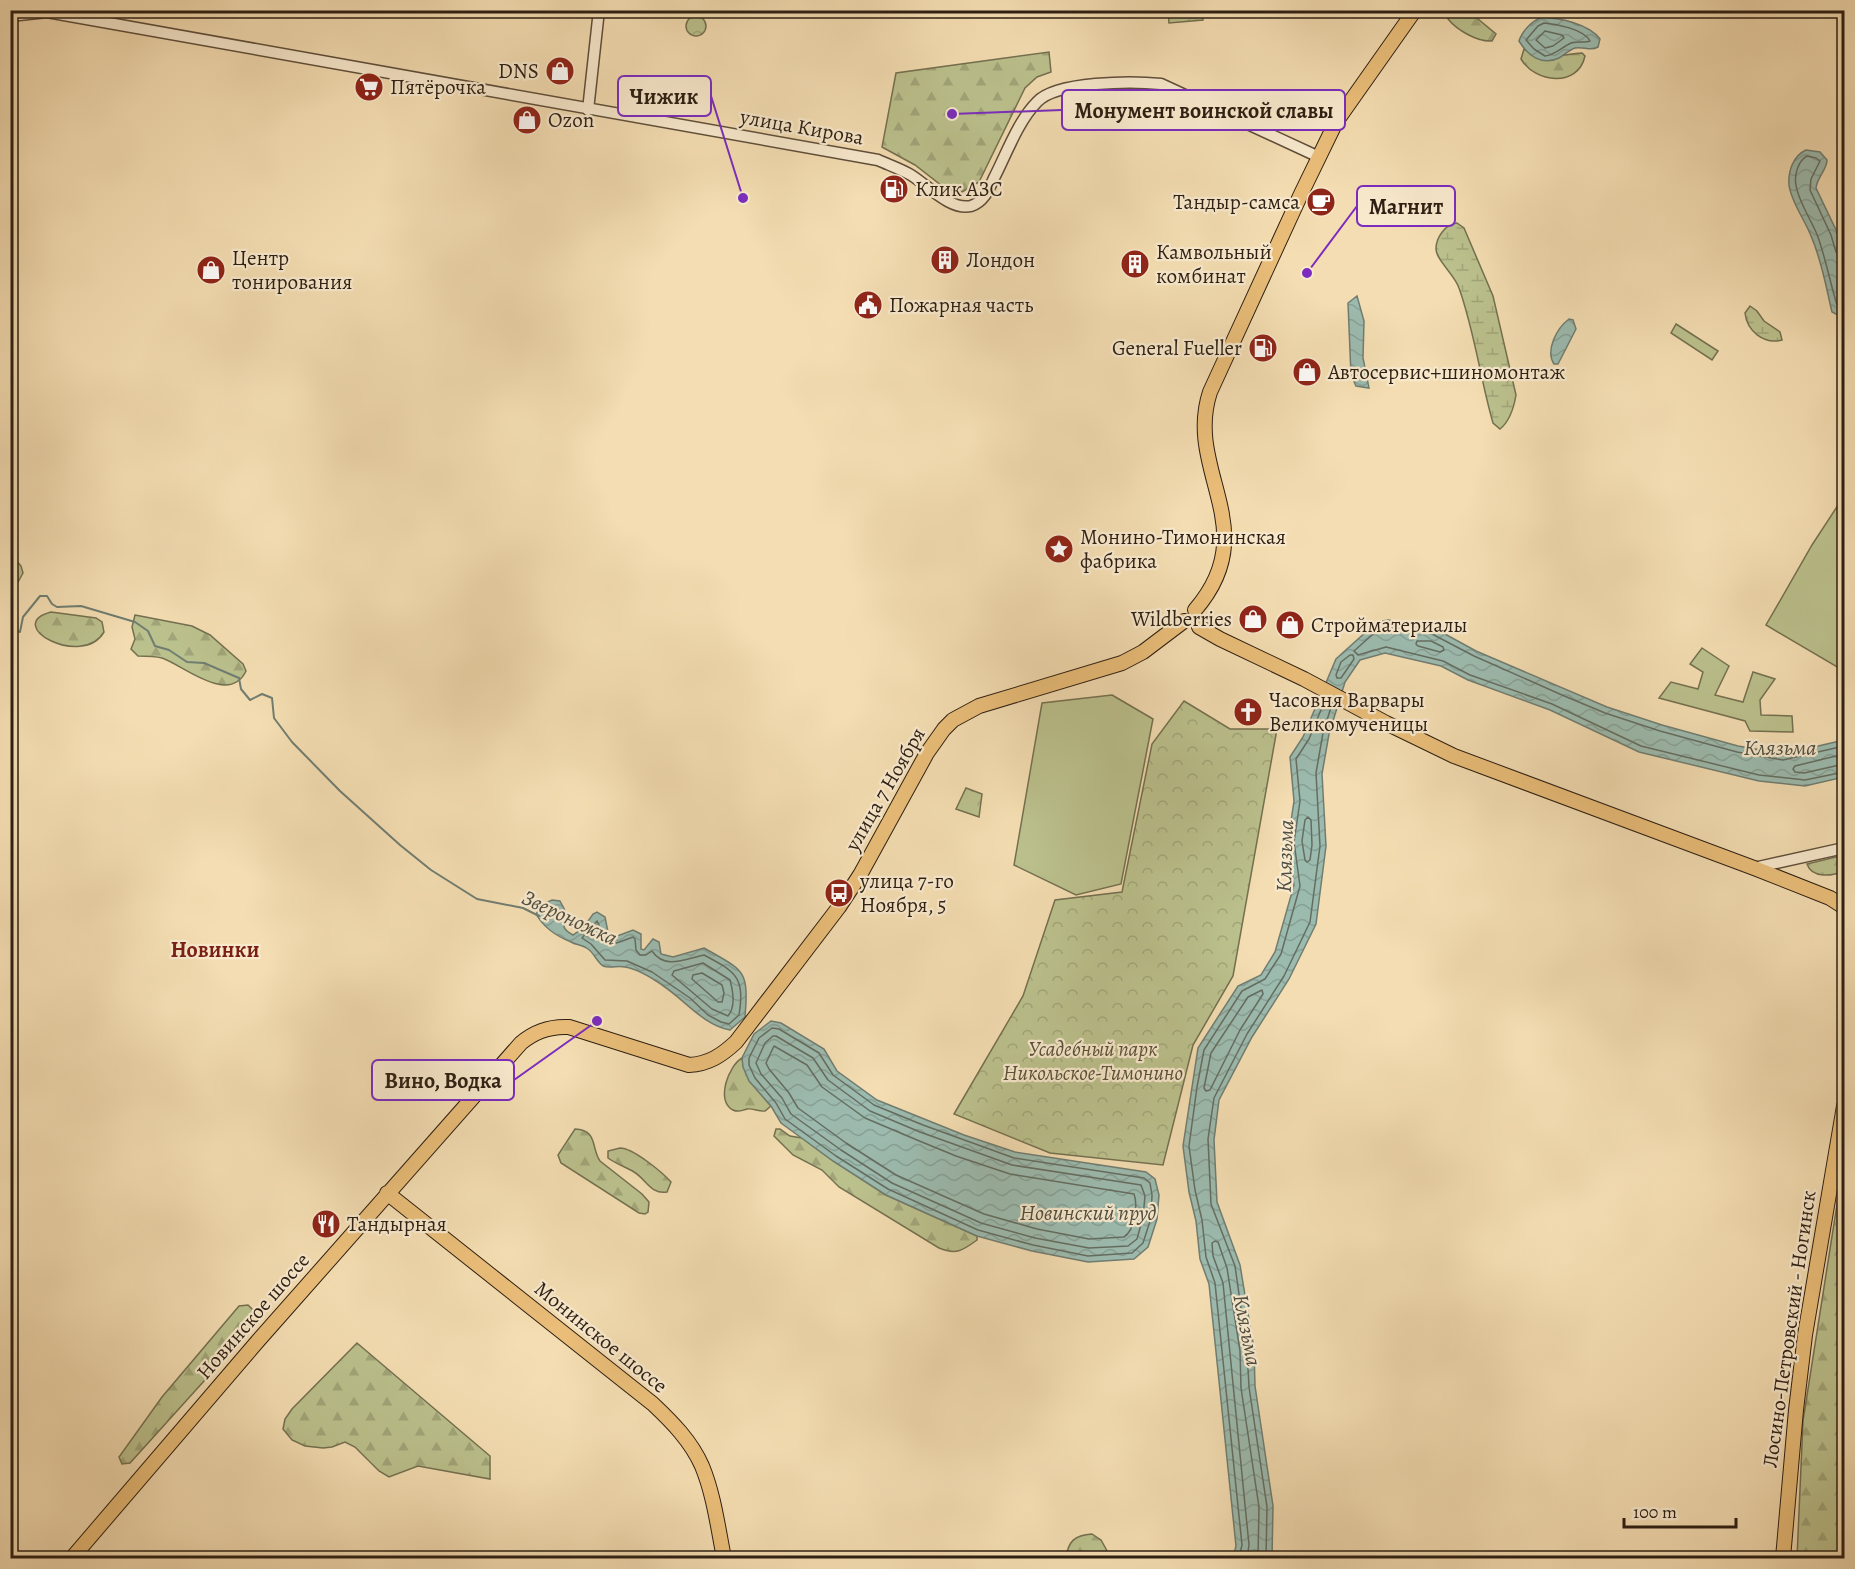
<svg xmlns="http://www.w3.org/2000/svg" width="1855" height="1569" font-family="Alegreya,serif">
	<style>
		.green { fill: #bbc18d; stroke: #747050; stroke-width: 1.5 }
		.forest { fill: url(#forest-firs); stroke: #747050; stroke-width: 1.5 }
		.wetland { fill: url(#wetland-marsh); stroke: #747050; stroke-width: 1.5 }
		.park { fill: url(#park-crowns); stroke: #747050; stroke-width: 1.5 }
		.water { fill: url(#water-waves); stroke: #707d71; stroke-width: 1.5 }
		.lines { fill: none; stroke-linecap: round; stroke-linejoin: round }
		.shore { stroke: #646d61; stroke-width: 1.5 }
		.stream { stroke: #707d71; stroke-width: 2 }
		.minor-casing { stroke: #5f4e3b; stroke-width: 13 }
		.major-casing { stroke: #2d1f13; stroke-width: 16 }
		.minor { stroke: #f8e9cd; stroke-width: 10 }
		.major { stroke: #eabe79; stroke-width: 14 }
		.labels { text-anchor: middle; stroke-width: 4.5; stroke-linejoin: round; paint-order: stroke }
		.poi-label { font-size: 21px; fill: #2d1f13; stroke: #f8e9cd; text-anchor: start }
		.street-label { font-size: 21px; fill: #2d1f13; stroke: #f8e9cd }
		.park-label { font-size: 21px; font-style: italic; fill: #585038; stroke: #f8e9cd }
		.water-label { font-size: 22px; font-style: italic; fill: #4e4e42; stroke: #f8e9cd }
		.neighbourhood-label { font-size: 22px; font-weight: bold; fill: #7a1f14; stroke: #f8e9cd }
		.leader { fill: none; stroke: #7b2cbf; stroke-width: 2 }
		.callout-dot { fill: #7b2cbf; stroke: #f8e9cd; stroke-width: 2 }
		.callout { fill: #f8e9cd; stroke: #7b2cbf; stroke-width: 2 }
		.callout-label { font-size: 22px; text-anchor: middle; font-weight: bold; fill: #2d1f13 }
	</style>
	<defs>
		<pattern id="forest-firs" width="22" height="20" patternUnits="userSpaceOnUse" patternTransform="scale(1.5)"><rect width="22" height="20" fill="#bbc18d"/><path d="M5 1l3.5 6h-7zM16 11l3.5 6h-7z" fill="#a1a579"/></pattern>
		<pattern id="wetland-marsh" width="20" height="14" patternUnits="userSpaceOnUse" patternTransform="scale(1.5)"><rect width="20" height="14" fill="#bbc18d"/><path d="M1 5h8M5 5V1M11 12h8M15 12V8" fill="none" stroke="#a1a579"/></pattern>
		<pattern id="park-crowns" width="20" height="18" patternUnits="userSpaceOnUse" patternTransform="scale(1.5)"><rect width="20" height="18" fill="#bbc18d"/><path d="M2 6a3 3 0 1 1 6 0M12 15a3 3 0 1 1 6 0" fill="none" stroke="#a1a579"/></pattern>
		<pattern id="water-waves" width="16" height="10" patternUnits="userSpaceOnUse" patternTransform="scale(1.5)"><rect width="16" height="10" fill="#9cbbaf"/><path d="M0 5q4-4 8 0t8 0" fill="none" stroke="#87a096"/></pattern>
	</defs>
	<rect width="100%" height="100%" fill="#f4ddb2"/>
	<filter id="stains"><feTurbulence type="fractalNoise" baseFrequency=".00333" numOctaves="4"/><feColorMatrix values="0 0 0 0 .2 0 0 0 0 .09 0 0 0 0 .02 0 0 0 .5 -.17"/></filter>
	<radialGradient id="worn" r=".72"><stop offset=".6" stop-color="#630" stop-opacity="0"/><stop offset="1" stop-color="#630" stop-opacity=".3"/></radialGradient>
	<path class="green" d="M1676,324L1718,351L1712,360L1671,333Z
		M1844,496V671L1766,625L1812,545Z
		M1702,648L1729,666L1715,695L1743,702L1753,672L1775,679L1760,700L1761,715L1792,716L1793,732L1750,731L1745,721L1659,698L1671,682L1698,689L1703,672L1690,664Z
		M1112,695L1153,719L1121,884L1076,895L1014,865L1042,703Z"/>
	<path class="forest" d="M1449,11H1479L1478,19L1496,34L1492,41C1477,42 1457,30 1448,19Z
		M1524,49C1541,63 1563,54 1582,53L1585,56C1578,88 1535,83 1521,59Z
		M1049,52L1051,72L1037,77L1025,88L979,182L962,192L946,189L915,165L882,147L896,73Z
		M11,554L21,566L23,573L11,595Z
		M51,612L96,618L102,622L104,632C82,669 2,625 51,612Z
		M135,615L192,626L210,635L243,664L246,671C229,706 183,665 162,658C154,656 146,656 138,656L131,649L135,639L132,627Z
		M1844,855V871C1833,876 1812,879 1807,864Z
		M742,1058C745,1078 758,1091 771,1106L765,1111C759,1112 753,1108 747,1109C742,1110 739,1113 733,1110C715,1101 729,1065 742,1058Z
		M575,1129C598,1130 591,1148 600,1161L642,1194L649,1202L648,1212L645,1214L639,1213L561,1163L558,1155Z
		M776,1129H780L790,1136L802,1138L833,1161L886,1195L977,1236V1240C962,1251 956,1255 939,1248L839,1187L822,1170L793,1155L774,1136Z
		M620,1148C633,1148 662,1172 671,1182L667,1192C651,1195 646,1179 634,1172C626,1167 616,1164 608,1158V1151Z
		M1844,1160V1558H1797L1803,1421Z
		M248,1305L254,1311L251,1329L130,1463L122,1464L119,1457L162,1397L239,1306Z
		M357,1343L490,1456V1479L418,1466L389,1477L379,1471L355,1447L345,1442L332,1447L323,1448L305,1446L292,1440L283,1429L285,1419L292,1409Z
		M1092,1534L1101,1540L1111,1558H1066C1068,1542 1074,1535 1092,1534Z"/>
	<path class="wetland" d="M1457,223L1464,228L1493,296L1516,395C1514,407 1510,421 1500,429L1493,423C1480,378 1475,333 1459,288C1455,275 1436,260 1436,249C1436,238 1445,224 1457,223Z
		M1750,306L1757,311L1764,321L1780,332L1782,340C1764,345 1747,331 1745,313Z"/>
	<path class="park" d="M1168,11H1202L1203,20L1169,23Z
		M686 26a10 10 0 1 1 20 0a10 10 0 1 1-20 0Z
		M1184,701L1230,729H1277L1233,976L1193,1045L1163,1165L1050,1153L954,1114L1023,996L1055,900L1122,892L1152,744Z
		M966,788L982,794L979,817L956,809Z"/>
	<path class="water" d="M1542,17C1560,18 1589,24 1600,39L1598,47C1590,52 1584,46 1575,48C1569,50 1564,55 1559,58C1542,66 1528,56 1519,41C1522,31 1532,21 1542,17Z
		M1806,150L1820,152L1827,160C1827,170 1817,177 1816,188L1837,232L1844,259V310L1838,315L1832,312C1826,287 1822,261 1811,236C1805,220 1791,202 1789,185C1788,171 1793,156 1806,150Z
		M1357,296L1364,321L1363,358L1369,388L1356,386L1351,375L1348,303Z
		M1569,319L1573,320L1576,329L1558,364H1554C1545,350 1557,328 1569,319Z
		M1388,620L1434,628L1476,651L1607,707L1662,725L1738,746L1784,754L1844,740V777L1805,786L1759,781L1639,752L1550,710L1468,680L1441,666L1385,653L1360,660L1345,682L1329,734L1322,774L1326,846L1316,924L1289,979L1252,1037L1219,1100L1214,1140L1217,1202L1240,1265L1254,1349L1255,1386L1273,1506L1272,1558H1233L1236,1546L1209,1284L1200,1259L1196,1221L1189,1192L1183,1146L1198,1048L1238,986L1261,975L1275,952L1294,885L1288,841L1294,801L1290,757L1303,737L1336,659L1377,622Z
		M552,900L560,901C561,903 565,910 565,911C566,923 558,927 573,935L584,927L593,914L597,912L605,917L609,937L612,938L633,930L641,934V949L644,950L653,939L659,942L661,954L673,957L704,948C744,971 749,969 745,1017L730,1030C703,1025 685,1000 662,985C652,978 638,969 625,967C618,965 610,969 603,966C597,962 594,953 588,949C583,945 576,945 571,942C556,936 544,928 536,914L543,904Z
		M771,1021L781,1023L824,1049L837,1071L877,1100L964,1135L1015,1152L1146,1172L1155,1179L1159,1195L1157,1219L1148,1247L1134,1259L1088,1262L1032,1251L977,1236L886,1195L833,1161L781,1123L771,1106L749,1081L743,1067L742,1058L754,1034Z"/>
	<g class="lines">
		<path class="shore" d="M1544,23C1556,24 1584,29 1590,41C1585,43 1578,41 1571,43C1562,47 1555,55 1545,56L1534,49L1526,40L1538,26Z
			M1545,31L1562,35L1564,38L1553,46L1545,48L1536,40Z
			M1844,256L1840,255L1836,252L1831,235L1810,190L1811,179L1820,161L1816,158L1807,156C1798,161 1794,175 1796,185C1798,201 1812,221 1818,237C1826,260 1830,282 1837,305L1844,307
			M1417,641H1431L1443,647L1444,650L1440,652L1418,646L1416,644Z
			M1350,655H1353L1354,659L1341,678H1337L1336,675L1341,662Z
			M1844,746L1783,760L1737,752L1660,731L1605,713L1562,695L1474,656L1432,634L1388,626L1381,627L1354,651L1358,655L1386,647L1443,661L1470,675L1552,704L1641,746L1759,775L1805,780L1844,772
			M1844,754L1795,766L1793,769L1795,772L1804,773L1844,764
			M1308,817L1311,820L1312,845L1310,860L1307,862L1305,860L1302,841L1305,820Z
			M597,921C600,926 600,930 602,936C607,951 623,940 633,937L635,939L636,950L640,955H646L652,951C665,970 685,959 704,955C736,972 745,977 739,1015L729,1024L721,1022L708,1015L690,998L652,972L627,961L605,960L591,944L582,938Z
			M703,963L730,980C733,991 736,1007 728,1016L712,1009L672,975L674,971Z
			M702,973L722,985L724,993L722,1002H718L692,979L693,975Z
			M1262,990L1263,994L1240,1030L1210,1090L1206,1091L1204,1088L1211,1053L1248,997Z
			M772,1028L779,1029L819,1053L833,1075L874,1105L923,1125L1014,1158L1144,1178L1150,1183L1152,1195L1151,1218L1143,1243L1132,1253L1088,1256L1033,1245L978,1230L888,1189L836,1156L785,1119L776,1103L755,1078L749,1065V1058L759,1038Z
			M773,1036H776L813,1058L828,1080L870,1111L920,1132L1012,1165L1141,1185L1145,1196L1143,1217L1137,1239L1128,1246L1089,1248L1035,1238L981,1223L892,1183L841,1150L791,1114L782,1098L761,1074L756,1063L765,1043Z
			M774,1046L807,1065L822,1087L865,1118L917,1140L956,1156L1010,1174L1134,1194C1138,1205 1135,1230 1124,1237L1089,1239L1037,1229L984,1214L896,1175L846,1143L798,1108L789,1093L769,1069L766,1063Z
			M1239,1558L1242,1545L1215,1283L1206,1257L1202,1220L1195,1190L1189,1146L1197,1087L1204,1050L1242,991L1265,979L1281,954L1300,886L1294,842L1300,801L1296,759L1309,739L1325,700
			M1247,1558L1249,1545L1223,1283L1213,1256L1212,1243L1215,1241L1218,1242L1227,1268L1240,1351L1241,1388L1259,1507L1258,1558
			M1266,1558L1267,1507L1249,1387L1247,1350L1235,1266L1211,1204L1208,1139L1214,1098L1247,1034L1284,976L1310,922L1320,846L1316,773L1323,733L1332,704"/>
		<path class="stream" d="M10,595V602
			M10,628L20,632L23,617L40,596H47L52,604L57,607L81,606L135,622L148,631L155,646L169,650L187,662L204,663L239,678L241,689L250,700L262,694L272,698L274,718L292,742L340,791L400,845L431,870L477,899L523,908L539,916"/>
		<g class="minor-casing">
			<path id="minor" d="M10,16L47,12L878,160C889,165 901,169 911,175C927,185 951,211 971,206C984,202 989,189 994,178C1006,155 1018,121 1037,102C1056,81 1133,81 1161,84L1319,157
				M588,110L599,10
				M1754,868L1844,848"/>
		</g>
		<g class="major-casing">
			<path id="major" d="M1195,610C1265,529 1184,471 1210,392L1301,194L1336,122L1415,10
				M1199,627L1220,639L1304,679L1386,723L1454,756L1754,868L1830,898L1844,907
				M387,1193L653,1404C672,1422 691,1441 702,1466C714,1495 718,1528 724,1558
				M72,1558L257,1342L521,1043C535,1031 550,1026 569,1027L689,1065C709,1064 722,1055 736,1042L839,907L860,875L927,753L944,729L953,720L979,706L1122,663L1143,652L1184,621
				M1783,1558L1796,1410L1805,1335L1844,1106"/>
		</g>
		<use href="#minor" class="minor"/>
		<use href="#major" class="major"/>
	</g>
	<defs>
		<g id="shop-disc" transform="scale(1.5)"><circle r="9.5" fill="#8f2418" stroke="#f8e9cd"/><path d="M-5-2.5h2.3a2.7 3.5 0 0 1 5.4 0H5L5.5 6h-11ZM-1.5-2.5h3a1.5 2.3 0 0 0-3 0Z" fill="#fff"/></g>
		<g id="supermarket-disc" transform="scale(1.5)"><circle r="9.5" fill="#8f2418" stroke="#f8e9cd"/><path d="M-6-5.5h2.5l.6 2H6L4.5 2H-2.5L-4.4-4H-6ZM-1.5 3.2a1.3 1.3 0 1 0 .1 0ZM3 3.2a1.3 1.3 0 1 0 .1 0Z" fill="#fff"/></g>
		<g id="fuel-disc" transform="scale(1.5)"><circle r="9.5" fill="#8f2418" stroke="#f8e9cd"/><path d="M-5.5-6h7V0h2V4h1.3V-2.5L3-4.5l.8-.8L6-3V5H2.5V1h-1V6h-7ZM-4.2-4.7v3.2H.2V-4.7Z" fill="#fff"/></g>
		<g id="cafe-disc" transform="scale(1.5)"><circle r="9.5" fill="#8f2418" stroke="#f8e9cd"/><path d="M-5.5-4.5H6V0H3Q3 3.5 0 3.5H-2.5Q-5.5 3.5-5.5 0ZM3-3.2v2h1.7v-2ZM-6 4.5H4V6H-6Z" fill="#fff"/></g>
		<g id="building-disc" transform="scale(1.5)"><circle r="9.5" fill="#8f2418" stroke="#f8e9cd"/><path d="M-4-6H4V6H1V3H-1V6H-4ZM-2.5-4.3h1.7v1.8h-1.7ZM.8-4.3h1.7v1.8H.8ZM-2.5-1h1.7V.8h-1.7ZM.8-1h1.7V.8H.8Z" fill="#fff"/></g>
		<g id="civic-disc" transform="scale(1.5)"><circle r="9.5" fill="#8f2418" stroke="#f8e9cd"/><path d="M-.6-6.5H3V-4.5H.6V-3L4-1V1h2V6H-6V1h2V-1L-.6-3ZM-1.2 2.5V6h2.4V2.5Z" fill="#fff"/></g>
		<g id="sight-disc" transform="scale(1.5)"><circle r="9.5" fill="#8f2418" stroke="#f8e9cd"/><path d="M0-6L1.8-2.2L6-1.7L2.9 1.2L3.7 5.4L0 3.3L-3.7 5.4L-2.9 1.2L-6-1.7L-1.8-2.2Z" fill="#fff"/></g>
		<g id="church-disc" transform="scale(1.5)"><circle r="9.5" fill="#8f2418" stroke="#f8e9cd"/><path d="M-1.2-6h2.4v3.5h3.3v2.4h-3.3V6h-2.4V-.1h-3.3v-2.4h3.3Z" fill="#fff"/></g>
		<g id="bus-disc" transform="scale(1.5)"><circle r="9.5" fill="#8f2418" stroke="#f8e9cd"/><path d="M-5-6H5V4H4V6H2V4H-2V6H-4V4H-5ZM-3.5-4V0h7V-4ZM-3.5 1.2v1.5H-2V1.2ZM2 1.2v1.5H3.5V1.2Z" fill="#fff"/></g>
		<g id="restaurant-disc" transform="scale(1.5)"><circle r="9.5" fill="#8f2418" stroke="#f8e9cd"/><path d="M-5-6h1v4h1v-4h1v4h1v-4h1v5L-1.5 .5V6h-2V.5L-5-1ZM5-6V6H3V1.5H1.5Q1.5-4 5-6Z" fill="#fff"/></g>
	</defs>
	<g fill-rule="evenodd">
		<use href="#shop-disc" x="560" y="71"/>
		<use href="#supermarket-disc" x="369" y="87"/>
		<use href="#shop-disc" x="527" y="120"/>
		<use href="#fuel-disc" x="894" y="189"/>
		<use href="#cafe-disc" x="1321" y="202"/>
		<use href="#building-disc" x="945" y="260"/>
		<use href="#building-disc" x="1135" y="264"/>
		<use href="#shop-disc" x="211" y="270"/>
		<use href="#civic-disc" x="868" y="305"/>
		<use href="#fuel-disc" x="1263" y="348"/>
		<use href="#shop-disc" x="1307" y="372"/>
		<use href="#sight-disc" x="1059" y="549"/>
		<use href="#shop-disc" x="1253" y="619"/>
		<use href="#shop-disc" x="1290" y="625"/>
		<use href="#church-disc" x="1248" y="712"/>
		<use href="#bus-disc" x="839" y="893"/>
		<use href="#restaurant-disc" x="326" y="1224"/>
	</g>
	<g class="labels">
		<g class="poi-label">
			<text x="539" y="78" text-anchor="end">DNS</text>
			<text x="390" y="94">Пятёрочка</text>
			<text x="548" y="127">Ozon</text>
			<text x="915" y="196">Клик АЗС</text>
			<text x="1300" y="209" text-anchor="end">Тандыр-самса</text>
			<text x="1156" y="259">Камвольный<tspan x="1156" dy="24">комбинат</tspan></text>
			<text x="232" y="265">Центр<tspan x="232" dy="24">тонирования</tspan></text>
			<text x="966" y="267">Лондон</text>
			<text x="889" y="312">Пожарная часть</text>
			<text x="1242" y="355" text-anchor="end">General Fueller</text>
			<text x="1328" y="379">Автосервис+шиномонтаж</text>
			<text x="1080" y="544">Монино-Тимонинская<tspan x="1080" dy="24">фабрика</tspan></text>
			<text x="1232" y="626" text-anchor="end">Wildberries</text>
			<text x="1311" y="632">Стройматериалы</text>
			<text x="1269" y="707">Часовня Варвары<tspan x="1269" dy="24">Великомученицы</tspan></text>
			<text x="860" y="888">улица 7-го<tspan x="860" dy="24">Ноября, 5</tspan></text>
			<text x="347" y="1231">Тандырная</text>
		</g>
		<g class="street-label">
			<text transform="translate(802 127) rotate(10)" y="7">улица Кирова</text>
			<text transform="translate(885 789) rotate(-60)" y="7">улица 7 Ноября</text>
			<text transform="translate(253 1316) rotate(-49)" y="7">Новинское шоссе</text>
			<text transform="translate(1789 1329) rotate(-82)" y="7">Лосино-Петровский - Ногинск</text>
			<text transform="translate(601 1337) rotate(39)" y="7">Монинское шоссе</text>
		</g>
		<g class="park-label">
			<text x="1093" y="1056">Усадебный парк<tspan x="1093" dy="24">Никольское-Тимонино</tspan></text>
		</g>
		<g class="water-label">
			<text x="1780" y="755">Клязьма</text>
			<text transform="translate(1284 856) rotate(-88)" y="8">Клязьма</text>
			<text transform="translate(570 917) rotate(25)" y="8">Звероножка</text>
			<text x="1088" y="1220">Новинский пруд</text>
			<text transform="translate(1248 1330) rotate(79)" y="8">Клязьма</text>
		</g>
		<g class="neighbourhood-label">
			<text x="215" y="957">Новинки</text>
		</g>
	</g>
	<path class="leader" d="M743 198L711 96M952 114L1062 110M1307 273L1357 206M597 1021L514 1080"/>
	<g class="callout-dot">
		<circle cx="743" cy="198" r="6"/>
		<circle cx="952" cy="114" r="6"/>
		<circle cx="1307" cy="273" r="6"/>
		<circle cx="597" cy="1021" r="6"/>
	</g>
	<g class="callout">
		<rect x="618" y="76" width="93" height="40" rx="6"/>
		<rect x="1062" y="90" width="283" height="40" rx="6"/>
		<rect x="1357" y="186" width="98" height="40" rx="6"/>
		<rect x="372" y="1060" width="142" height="40" rx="6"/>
	</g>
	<g class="callout-label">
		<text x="664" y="104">Чижик</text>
		<text x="1204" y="118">Монумент воинской славы</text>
		<text x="1406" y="214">Магнит</text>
		<text x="443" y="1088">Вино, Водка</text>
	</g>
	<rect width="1855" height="1569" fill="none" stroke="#f4ddb2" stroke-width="36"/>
	<rect x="12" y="12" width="1831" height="1545" fill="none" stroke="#2d1f13" stroke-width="3"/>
	<rect x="18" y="18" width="1819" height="1533" fill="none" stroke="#2d1f13" stroke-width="1.5"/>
	<path d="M1624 1518v9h112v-9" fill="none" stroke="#2d1f13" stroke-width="3"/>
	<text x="1633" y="1518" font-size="18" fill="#2d1f13" stroke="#f8e9cd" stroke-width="4.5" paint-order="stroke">100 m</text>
	<rect width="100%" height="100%" filter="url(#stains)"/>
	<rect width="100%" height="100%" fill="url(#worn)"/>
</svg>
